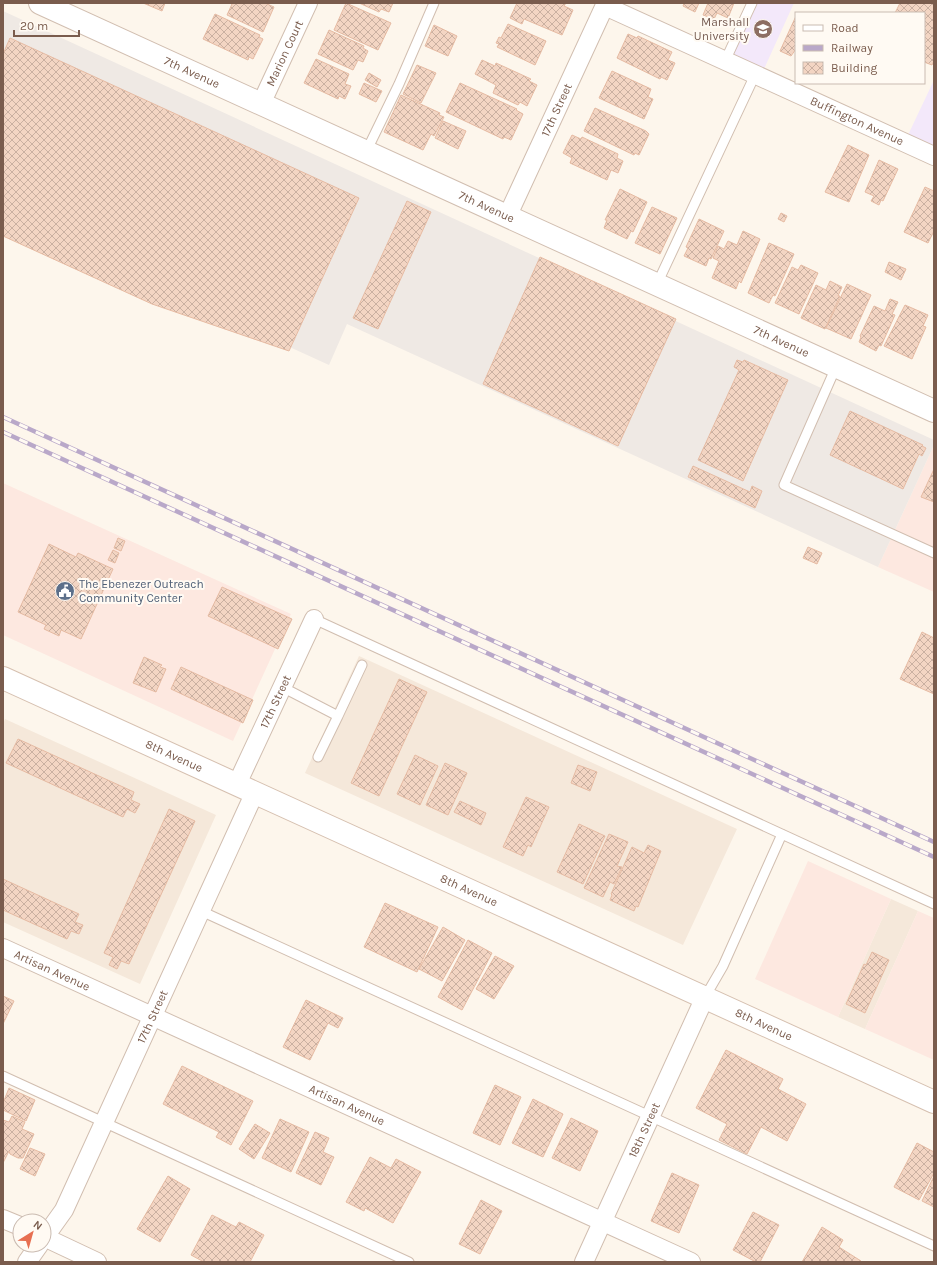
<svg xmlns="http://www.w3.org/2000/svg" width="937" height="1265" font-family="Karla,sans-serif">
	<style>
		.residential { fill: #f5e8da }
		.commercial { fill: #fde8e0 }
		.industrial { fill: #efe9e4 }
		.education { fill: #f3e8fa }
		.building { fill: url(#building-cross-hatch); stroke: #e6bba3 }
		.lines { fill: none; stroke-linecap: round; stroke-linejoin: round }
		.service-casing { stroke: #d1beb0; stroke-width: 11 }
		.minor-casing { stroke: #d1beb0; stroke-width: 20 }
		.tertiary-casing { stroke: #d1beb0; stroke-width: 24 }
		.secondary-casing { stroke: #d6c0b0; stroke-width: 24 }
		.service { stroke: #fff; stroke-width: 9 }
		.minor { stroke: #fff; stroke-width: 18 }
		.tertiary { stroke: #fff; stroke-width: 22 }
		.secondary { stroke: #fff; stroke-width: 22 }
		.rail-casing { stroke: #b9a8c9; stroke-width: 4.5 }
		.rail { stroke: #fffaf3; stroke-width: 3; stroke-dasharray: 9; stroke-linecap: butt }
		.labels { text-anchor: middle; stroke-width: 4; stroke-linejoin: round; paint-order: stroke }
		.education-label { font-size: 12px; fill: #785e54; stroke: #fffaf3; text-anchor: end }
		.street-label { font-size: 12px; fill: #7a5c4d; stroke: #fffaf3 }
		.service-label { font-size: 12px; fill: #4e5e75; stroke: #fffaf3; text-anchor: start }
	</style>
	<defs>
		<pattern id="building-cross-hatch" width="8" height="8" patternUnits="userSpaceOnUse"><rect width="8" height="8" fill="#f3d5c3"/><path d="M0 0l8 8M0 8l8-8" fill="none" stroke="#cab0a1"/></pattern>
	</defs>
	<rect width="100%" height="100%" fill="#fdf6ec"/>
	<path class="residential" d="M359,656L737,829L683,945L305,773Z
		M5,719L216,815L140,984L3,922V724Z
		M891,899L918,911L865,1029L838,1017Z"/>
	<path class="commercial" d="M934,445V592L878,567Z
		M3,483L291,614L233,741L3,635Z
		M808,861L891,899L838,1017L755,979Z
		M918,911L934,918V1060L865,1029Z"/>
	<path class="industrial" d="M3,11L934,440V445L878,567L347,324L329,365L3,216Z"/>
	<path class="education" d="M757,3H794L764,69L733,55Z
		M934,80V147L908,135Z"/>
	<path class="building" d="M143,3H165L162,11Z
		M229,3H265L274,7L263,32L227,15L232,4Z
		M346,3L391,23L378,50L334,30Z
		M359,3H393L389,12L381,9L379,12Z
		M517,3H566L564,6L573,10L562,35L524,19L522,24L510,18Z
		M684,3H699L695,12L683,6Z
		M708,3H734L728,18L717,13L714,19L703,15Z
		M900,3H934V61L932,65L924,62V13H895Z
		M215,14L260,35L259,37L263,39L253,59L249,57L248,60L203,39Z
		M796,16V49L791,56L780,51Z
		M508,24L546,41L535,65L497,47L499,44L496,43L499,37L501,38Z
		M434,25L457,36L448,56L425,46Z
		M329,30L364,46L363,48L368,51L363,62L358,60L353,70L318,54Z
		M628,34L637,38L638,36L672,52L668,60L675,63L667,80L661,77L660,79L617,58Z
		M10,38L359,198L289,351L152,304L3,236V54Z
		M316,59L349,74L345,84L351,86L345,99L339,96L338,99L304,83Z
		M482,60L495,66L496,63L531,79L529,81L537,85L527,106L520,102L518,105L493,93L496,85L475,74Z
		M417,65L436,73L421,103L403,94Z
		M612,71L651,89L648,97L653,99L644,119L599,98Z
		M369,73L381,80L377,87L365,80Z
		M364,83L382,91L376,102L359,94Z
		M460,83L517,109L516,110L523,114L511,140L504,137L503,139L446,112Z
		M401,95L440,113L439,115L444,117L434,136L431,134L423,150L384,132Z
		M595,108L646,131L649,134L639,155L635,153L634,155L584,131Z
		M443,121L466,131L458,149L435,138Z
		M572,135L581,139L582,137L618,154L617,158L623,161L618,173L611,170L607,180L570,163L572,158L563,153Z
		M848,145L869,155L849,202L825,192Z
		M879,160L898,169L883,201L881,200L879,205L871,201L874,196L865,192Z
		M925,187L934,191V231L928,243L904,232Z
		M620,189L647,202L633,232L631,231L627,239L604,228L607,220H605Z
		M407,201L431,212L378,329L353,318Z
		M652,207L677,218L660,254L635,243Z
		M781,213L787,216L784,222L778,219Z
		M699,219L724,231L711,259L709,258L706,266L684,256L688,248L686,247Z
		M743,231L760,239L741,283L739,281L736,289L712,278L719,261L713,258L718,246L724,249L728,241L737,245Z
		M769,243L794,254L775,296L773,295L769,303L748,293Z
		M540,257L676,319L618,446L483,384Z
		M889,262L906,269L901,280L885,272Z
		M801,265L818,273L799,314L775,303L792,267L798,270Z
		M830,281L842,287L838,296H840L825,329L801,318L816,285L826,290Z
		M847,284L871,295L851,339L826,328Z
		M890,299L898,302L892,314L895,315L881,346L879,345L876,351L859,342L861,337L860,336L874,306L885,311Z
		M905,305L928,315L923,326L926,327L912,359L884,346Z
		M737,360L743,362L744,360L788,380L743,481L698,460L739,370L734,367Z
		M850,411L923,445L922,446L926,448L922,456L919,454L903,489L830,455Z
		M693,466L750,492L752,486L762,491L755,508L688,477Z
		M934,469V502L921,497Z
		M118,538L125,541L121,551L114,548Z
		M49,544L76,557L78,553L113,569L81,639L61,630L59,636L44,629L46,625L18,612Z
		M808,547L822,553L817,564L803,558Z
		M113,550L119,553L115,563L108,560Z
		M222,587L292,619L278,649L208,616Z
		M922,632L934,638V694L900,679Z
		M144,657L162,665L160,667L166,669L156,692L133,683Z
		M181,667L253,700L243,723L171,689Z
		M399,679L427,692L379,796L351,783Z
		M18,739L134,792L131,800L140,804L135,813L127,809L123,817L6,763Z
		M415,755L438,766L420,805L397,794Z
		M445,763L467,773L448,815L426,805Z
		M578,765L597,772L590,791L571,783Z
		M526,797L549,807L531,847L528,845L523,856L503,847Z
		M460,801L486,813L481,825L454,812Z
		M169,809L195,821L129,964L121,961L117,969L109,965L113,957L104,953Z
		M579,824L605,836L583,884L557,872Z
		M609,834L628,842L617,866L622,867L614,884L610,882L603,897L584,888Z
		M648,845L661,851L638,907L636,906L634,911L610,900L612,895L611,894L632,847L644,853Z
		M3,879L79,914L75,922L83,925L79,934L71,931L67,939L3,910Z
		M385,903L438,927L417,972L364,947Z
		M443,927L465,940L442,981L419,969Z
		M468,940L492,953L462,1010L438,997Z
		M872,952L889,960L865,1013L846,1004L864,964L866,965Z
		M495,956L514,966L494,999L476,989Z
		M3,996L14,1001L3,1024Z
		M306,1000L343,1018L338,1028L328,1023L310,1060L283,1047Z
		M726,1050L783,1079L778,1089L806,1104L787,1141L761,1127L747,1154L719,1140L727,1124L696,1108Z
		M182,1066L253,1101L231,1145L216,1137L219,1132L163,1104Z
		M495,1085L521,1097L500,1145L473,1133Z
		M9,1088L35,1100L26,1121L3,1110V1103Z
		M533,1099L563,1114L543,1157L512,1143Z
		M12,1116L25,1122L22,1129L34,1134L23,1158H18L10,1154L9,1151L3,1163V1120L9,1122Z
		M571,1118L598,1131L580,1171L552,1158Z
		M280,1119L309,1132L291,1172L262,1158Z
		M255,1124L270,1133L254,1159L239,1149Z
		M315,1132L329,1138L323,1152L334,1157L321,1185L296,1173Z
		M917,1143L934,1152V1173L919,1200L894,1187Z
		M30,1148L45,1154L35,1176L20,1169Z
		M370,1157L391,1168L396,1159L421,1172L393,1223L365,1208L364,1211L346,1202Z
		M672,1173L699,1185L679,1233L651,1221Z
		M168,1176L190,1189L160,1242L137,1229Z
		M934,1176V1207L922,1201Z
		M481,1200L502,1211L480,1254L459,1244Z
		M753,1212L779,1225L760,1262H756L733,1250Z
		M212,1215L236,1227L239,1222L264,1235L250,1262H204L191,1255Z
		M822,1227L843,1240L839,1247L861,1261V1262H802Z"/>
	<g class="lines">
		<g class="service-casing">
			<path id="service" d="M725,61L752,3
				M366,152L399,84L434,3
				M657,284L755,75
				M836,367L784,485L934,553
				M314,619L934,904
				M282,687L338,716L362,665
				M318,757L338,716
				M201,911L934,1246
				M705,997L723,966L782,834
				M3,1076L409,1262"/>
		</g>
		<g class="minor-casing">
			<g id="minor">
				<path id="s1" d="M605,6L934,156"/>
				<path id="s2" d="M261,104L308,3"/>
				<path id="s3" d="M507,217L606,3"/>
				<path id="s4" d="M237,784L314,619"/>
				<path id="s5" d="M3,948L691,1262"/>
				<path d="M3,1219L20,1226"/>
				<path d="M44,1237L97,1262"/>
				<path id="s6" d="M44,1238L64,1210L255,792"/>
				<path d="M27,1262L39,1245"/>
				<path id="s7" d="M584,1262L705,997"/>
			</g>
		</g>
		<g class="tertiary-casing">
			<g id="tertiary">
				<path id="s8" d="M40,3L934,411"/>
			</g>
		</g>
		<g class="secondary-casing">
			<g id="secondary">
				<path id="s9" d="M3,678L934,1102"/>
			</g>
		</g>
		<use href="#service" class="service"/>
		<use href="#minor" class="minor"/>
		<use href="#tertiary" class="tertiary"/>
		<use href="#secondary" class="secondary"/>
		<g class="rail-casing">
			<path id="rail" d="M3,417L934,842
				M3,432L934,857"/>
		</g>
		<use href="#rail" class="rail"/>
	</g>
	<defs>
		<g id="university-disc" transform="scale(1)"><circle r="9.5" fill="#8d6e63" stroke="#fffaf3"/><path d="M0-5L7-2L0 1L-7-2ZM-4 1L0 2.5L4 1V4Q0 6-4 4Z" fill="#fff"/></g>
		<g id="civic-disc" transform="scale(1)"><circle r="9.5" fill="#5c6f8a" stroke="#fffaf3"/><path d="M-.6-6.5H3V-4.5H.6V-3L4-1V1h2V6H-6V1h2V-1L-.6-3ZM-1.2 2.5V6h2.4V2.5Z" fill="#fff"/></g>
	</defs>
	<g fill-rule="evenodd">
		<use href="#university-disc" x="763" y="29"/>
		<use href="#civic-disc" x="65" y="591"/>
	</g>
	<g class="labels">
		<g class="education-label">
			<text x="749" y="26">Marshall<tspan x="749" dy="14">University</tspan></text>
		</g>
		<g class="street-label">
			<text dy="4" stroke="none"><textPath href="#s2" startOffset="56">Marion Court</textPath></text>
			<text dy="4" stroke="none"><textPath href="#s8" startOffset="167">7th Avenue</textPath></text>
			<text dy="4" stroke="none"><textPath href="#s3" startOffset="118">17th Street</textPath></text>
			<text dy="4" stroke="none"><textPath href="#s1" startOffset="277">Buffington Avenue</textPath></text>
			<text dy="4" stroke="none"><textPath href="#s8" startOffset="491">7th Avenue</textPath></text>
			<text dy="4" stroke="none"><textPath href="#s8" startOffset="815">7th Avenue</textPath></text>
			<text dy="4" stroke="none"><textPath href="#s4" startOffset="91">17th Street</textPath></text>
			<text dy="4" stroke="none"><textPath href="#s9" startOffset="188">8th Avenue</textPath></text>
			<text dy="4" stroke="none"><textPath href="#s9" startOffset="512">8th Avenue</textPath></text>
			<text dy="4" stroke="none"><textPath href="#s5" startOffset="54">Artisan Avenue</textPath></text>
			<text dy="4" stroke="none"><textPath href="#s6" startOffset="247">17th Street</textPath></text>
			<text dy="4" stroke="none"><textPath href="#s9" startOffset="836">8th Avenue</textPath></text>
			<text dy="4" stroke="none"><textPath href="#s5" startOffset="378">Artisan Avenue</textPath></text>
			<text dy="4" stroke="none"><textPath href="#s7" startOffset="145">18th Street</textPath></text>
		</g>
		<g class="service-label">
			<text x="79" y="588">The Ebenezer Outreach<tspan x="79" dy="14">Community Center</tspan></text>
		</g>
	</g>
	<rect width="937" height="1265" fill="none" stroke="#7a5c4d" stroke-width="8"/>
	<rect x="795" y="12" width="130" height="72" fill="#fffaf3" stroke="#cabbb1"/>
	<rect x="803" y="25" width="20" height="6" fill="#ffffff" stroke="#cabbb1"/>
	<text x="831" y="32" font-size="12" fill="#7a5c4d">Road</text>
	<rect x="803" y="45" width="20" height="6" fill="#b9a8c9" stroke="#cabbb1"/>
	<text x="831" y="52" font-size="12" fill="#7a5c4d">Railway</text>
	<rect x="803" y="62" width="20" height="12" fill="url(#building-cross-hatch)" stroke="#cabbb1"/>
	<text x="831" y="72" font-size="12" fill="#7a5c4d">Building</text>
	<g transform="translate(32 1233) rotate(37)"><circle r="19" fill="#fffaf3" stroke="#cabbb1"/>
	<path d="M0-3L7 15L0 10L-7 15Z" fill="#e76f51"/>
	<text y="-6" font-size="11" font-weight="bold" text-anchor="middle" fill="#7a5c4d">N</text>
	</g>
	<path d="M14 30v6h65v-6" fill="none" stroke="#7a5c4d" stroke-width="2"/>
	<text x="20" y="30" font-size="12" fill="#7a5c4d" stroke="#fffaf3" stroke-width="3" paint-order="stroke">20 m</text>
</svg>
